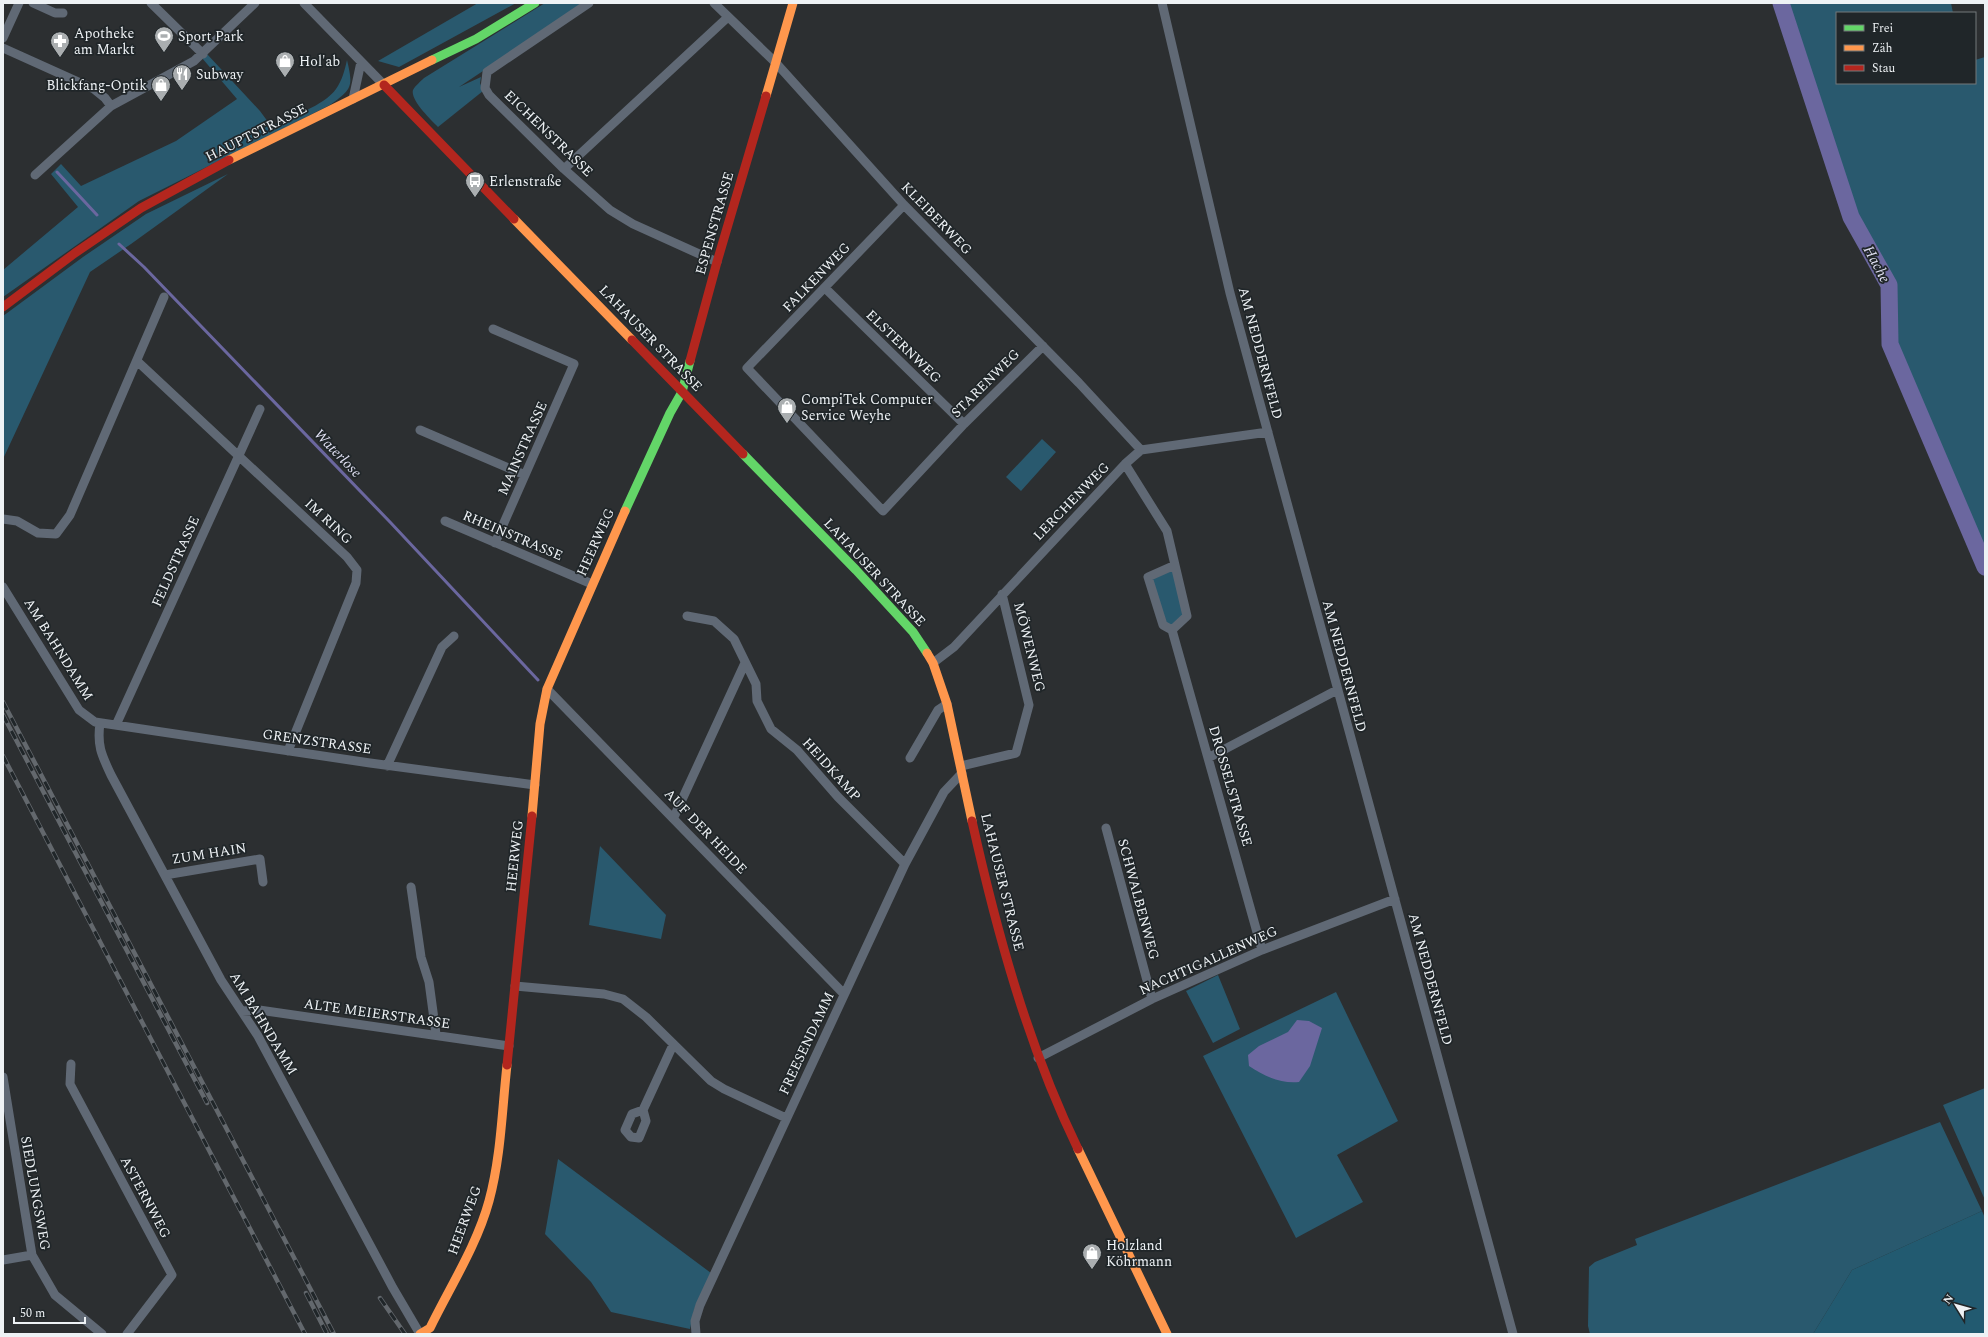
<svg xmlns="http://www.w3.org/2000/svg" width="1988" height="1337" font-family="Spectral,serif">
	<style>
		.green { fill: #29596e }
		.forest { fill: #225a70 }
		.water { fill: #6b679f }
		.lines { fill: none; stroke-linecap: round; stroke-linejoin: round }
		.stream { stroke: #6b679f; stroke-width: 3 }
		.river { stroke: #6b679f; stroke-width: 17 }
		.street { stroke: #606975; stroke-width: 9 }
		.fast { stroke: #63d668; stroke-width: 9 }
		.slow { stroke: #ff974d; stroke-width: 9 }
		.jam { stroke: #b3261e; stroke-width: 9 }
		.rail-casing { stroke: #63686d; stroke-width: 4.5 }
		.rail { stroke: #202629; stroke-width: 3; stroke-dasharray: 9; stroke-linecap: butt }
		.labels { text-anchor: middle; stroke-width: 3.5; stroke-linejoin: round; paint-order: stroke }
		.poi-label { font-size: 14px; fill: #eef2f5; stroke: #202629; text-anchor: start }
		.street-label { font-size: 14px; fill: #eef2f5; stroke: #202629 }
		.water-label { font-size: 15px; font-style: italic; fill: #dfdff1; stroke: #202629 }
	</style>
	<rect width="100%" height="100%" fill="#2c2f31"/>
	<path class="green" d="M478,3H516L399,67L378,61Z
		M545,3H585L459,87L481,77L480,83L483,91L438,127C431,120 410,100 413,90C415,86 421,81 424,78Z
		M1787,3H1951L1953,13H1837V83H1975V60L1985,57V548L1897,342L1896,285L1856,215Z
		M207,54L260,111L271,126C289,118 325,105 336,89C342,81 345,69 347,60C353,86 353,89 330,105L139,201L3,297V270L78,207L51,174L61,164L81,186L176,141L237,99L202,58Z
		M228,174L131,244L90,272L3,459V316L83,257L146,214Z
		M1042,439L1056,452L1021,491L1006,477Z
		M1174,568L1186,616L1172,628L1164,624L1150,579Z
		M600,846L666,915L661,939L589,925Z
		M1218,975L1240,1029L1213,1043L1186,991Z
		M1336,992L1398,1121L1337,1155L1363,1202L1296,1238L1203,1056Z
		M1985,1088V1200L1943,1105Z
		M1940,1122L1982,1211L1852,1270L1813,1334H1590L1588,1326L1589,1267L1595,1262L1637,1245L1635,1239Z
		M558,1159L711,1273L694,1310L690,1329L611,1312L591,1282L545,1234Z"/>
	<path class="forest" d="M1982,1211L1985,1218V1334H1813L1852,1270Z"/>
	<path class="water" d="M1297,1020L1309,1021L1322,1028L1310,1066L1299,1082C1281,1084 1264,1076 1249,1066L1248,1055L1259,1046L1288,1032Z"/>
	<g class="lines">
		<path class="stream" d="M57,172L97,215
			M119,244L144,267L390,522L538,680"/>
		<path class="river" d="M1781,3L1851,217L1889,285L1890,344L1985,567"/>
		<path class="street" d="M33,3L55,13H63
			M151,3L203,54
			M304,3L384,85
			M589,3L487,72L485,88L489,95L564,169L610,210L633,224L717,262
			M714,3L776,63L904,205L1079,383L1141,450
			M1162,3L1230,293L1513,1334
			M3,38L19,3
			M3,48L94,89L105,98L111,106
			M353,99L361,62
			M564,169L728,17
			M35,175L111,106L194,61L255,3
			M904,205L747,368L883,511L964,424L1043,346
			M825,288L964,424
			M493,329L574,364L495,543
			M137,361L347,557L357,570L356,583L288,751
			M420,430L525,475
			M1125,464L1167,531L1175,565
			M3,519L17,521L38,533L56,534L70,515L164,297
			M445,521L592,584
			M3,587L79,710L95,722L370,763L535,785
			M687,616L714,621L734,639L756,684L757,701L771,729L797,750L838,797L905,864
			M1172,630L1187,616L1175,565L1148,577L1163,625L1172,630L1262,950
			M933,663L954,647L1125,464L1141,450L1268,432
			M547,689L844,994
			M100,723C97,745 101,754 111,775L221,980L258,1036L393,1288L420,1334
			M116,725L260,409
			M910,758L938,710L947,704
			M1208,758L1337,690
			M387,766L442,647L454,636
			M961,766L1016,753L1029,705L1002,594
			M674,817L745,663
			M1106,828L1152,999
			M165,875L260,859L263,882
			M411,887L421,957L429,982L436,1034
			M515,986L604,994L623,999L646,1017L711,1081L724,1089L786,1118
			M242,1011L259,1010L509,1046
			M1038,1058L1152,999L1262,950L1395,899
			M71,1064L70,1084L172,1275L127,1334
			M3,1077L32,1255L55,1295L102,1334
			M643,1110L632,1114L625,1130L631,1137L639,1138L646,1121L643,1110L673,1045
			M3,1260L32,1255
			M696,1334L695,1321L700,1305L905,864L944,792L962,773"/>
		<path class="fast" d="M432,60L476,39L535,3
			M743,454L856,570L913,632L927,653
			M625,511L670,413L682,392L690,361"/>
		<path class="slow" d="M766,96L793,3
			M229,160L432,60
			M514,219L632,340
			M927,653L933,663L947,704L972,821
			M532,816L540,724L547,689L625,511
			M1078,1149L1167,1334
			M420,1334L430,1328C450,1287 477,1245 489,1201C501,1157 502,1110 507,1065"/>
		<path class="jam" d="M384,85L514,219
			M3,307L75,253L141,208L229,160
			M632,340L743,454
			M690,361L717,262L766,96
			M972,821C997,933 1028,1046 1078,1149
			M507,1065L532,816"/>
		<g class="rail-casing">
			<path id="rail" d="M3,702L334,1334
				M3,715L207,1103
				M3,756L305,1334
				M306,1293L327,1334
				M380,1298L405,1334"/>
		</g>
		<use href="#rail" class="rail"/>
	</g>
	<defs>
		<g id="stadium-pin" transform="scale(1)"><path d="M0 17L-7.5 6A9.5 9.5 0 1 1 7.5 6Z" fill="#aaaeb0" stroke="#202629"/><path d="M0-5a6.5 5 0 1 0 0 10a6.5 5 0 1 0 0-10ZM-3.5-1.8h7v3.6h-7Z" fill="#fff"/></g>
		<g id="pharmacy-pin" transform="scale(1)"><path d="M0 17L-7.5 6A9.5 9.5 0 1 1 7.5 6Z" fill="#aaaeb0" stroke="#202629"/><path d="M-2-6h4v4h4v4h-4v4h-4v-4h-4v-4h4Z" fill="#fff"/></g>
		<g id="shop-pin" transform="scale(1)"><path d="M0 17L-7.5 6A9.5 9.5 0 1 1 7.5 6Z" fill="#aaaeb0" stroke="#202629"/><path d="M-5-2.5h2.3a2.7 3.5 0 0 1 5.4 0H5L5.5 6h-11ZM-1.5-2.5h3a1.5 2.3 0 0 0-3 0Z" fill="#fff"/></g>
		<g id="restaurant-pin" transform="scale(1)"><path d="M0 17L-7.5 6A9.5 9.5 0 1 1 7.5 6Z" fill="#aaaeb0" stroke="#202629"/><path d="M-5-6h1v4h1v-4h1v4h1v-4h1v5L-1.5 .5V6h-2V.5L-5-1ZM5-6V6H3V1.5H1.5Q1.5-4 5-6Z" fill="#fff"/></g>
		<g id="bus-pin" transform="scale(1)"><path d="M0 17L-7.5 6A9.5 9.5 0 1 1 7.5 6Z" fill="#aaaeb0" stroke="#202629"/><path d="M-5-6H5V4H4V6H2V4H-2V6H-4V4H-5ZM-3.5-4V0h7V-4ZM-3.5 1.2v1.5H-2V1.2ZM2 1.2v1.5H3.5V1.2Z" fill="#fff"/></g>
	</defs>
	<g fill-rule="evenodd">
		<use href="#stadium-pin" x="164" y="36"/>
		<use href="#pharmacy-pin" x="60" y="41"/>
		<use href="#shop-pin" x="285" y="61"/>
		<use href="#restaurant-pin" x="182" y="74"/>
		<use href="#shop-pin" x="161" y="85"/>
		<use href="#bus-pin" x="475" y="181"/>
		<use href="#shop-pin" x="787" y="407"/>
		<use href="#shop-pin" x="1092" y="1253"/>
	</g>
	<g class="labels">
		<g class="poi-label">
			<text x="74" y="38">Apotheke<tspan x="74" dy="16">am Markt</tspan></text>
			<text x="178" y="41">Sport Park</text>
			<text x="299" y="66">Hol'ab</text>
			<text x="196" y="79">Subway</text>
			<text x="147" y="90" text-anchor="end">Blickfang-Optik</text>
			<text x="489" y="186">Erlenstraße</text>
			<text x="801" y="404">CompiTek Computer<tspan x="801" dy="16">Service Weyhe</tspan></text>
			<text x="1106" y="1250">Holzland<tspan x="1106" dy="16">Köhrmann</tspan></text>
		</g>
		<g class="street-label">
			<text transform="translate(256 132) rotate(-27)" y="5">HAUPTSTRASSE</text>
			<text transform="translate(549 133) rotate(44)" y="5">EICHENSTRASSE</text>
			<text transform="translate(937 218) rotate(46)" y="5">KLEIBERWEG</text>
			<text transform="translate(714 223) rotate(-74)" y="5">ESPENSTRASSE</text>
			<text transform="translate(816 277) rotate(-46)" y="5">FALKENWEG</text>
			<text transform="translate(651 338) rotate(46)" y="5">LAHAUSER STRASSE</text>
			<text transform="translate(904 346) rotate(44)" y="5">ELSTERNWEG</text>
			<text transform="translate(1261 353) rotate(75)" y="5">AM NEDDERNFELD</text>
			<text transform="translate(985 383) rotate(-45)" y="5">STARENWEG</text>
			<text transform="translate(522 448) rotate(-66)" y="5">MAINSTRASSE</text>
			<text transform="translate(1071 501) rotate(-46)" y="5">LERCHENWEG</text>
			<text transform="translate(329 521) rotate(43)" y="5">IM RING</text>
			<text transform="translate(513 535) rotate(23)" y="5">RHEINSTRASSE</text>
			<text transform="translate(595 542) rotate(-66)" y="5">HEERWEG</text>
			<text transform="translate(175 561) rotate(-66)" y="5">FELDSTRASSE</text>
			<text transform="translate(875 572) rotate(47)" y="5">LAHAUSER STRASSE</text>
			<text transform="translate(1030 647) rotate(76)" y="5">MÖWENWEG</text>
			<text transform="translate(59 649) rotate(58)" y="5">AM BAHNDAMM</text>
			<text transform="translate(1345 666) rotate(75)" y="5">AM NEDDERNFELD</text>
			<text transform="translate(317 741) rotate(8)" y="5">GRENZSTRASSE</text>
			<text transform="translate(832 769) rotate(48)" y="5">HEIDKAMP</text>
			<text transform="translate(1231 786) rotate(74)" y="5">DROSSELSTRASSE</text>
			<text transform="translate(706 831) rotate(46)" y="5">AUF DER HEIDE</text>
			<text transform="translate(209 853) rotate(-9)" y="5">ZUM HAIN</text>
			<text transform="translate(514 856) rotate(-84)" y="5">HEERWEG</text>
			<text transform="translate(1003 882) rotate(76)" y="5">LAHAUSER STRASSE</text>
			<text transform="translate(1139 899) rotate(75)" y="5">SCHWALBENWEG</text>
			<text transform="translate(1208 960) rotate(-24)" y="5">NACHTIGALLENWEG</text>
			<text transform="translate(1431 979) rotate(75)" y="5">AM NEDDERNFELD</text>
			<text transform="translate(377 1013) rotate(8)" y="5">ALTE MEIERSTRASSE</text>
			<text transform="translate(264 1023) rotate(59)" y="5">AM BAHNDAMM</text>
			<text transform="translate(806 1043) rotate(-65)" y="5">FREESENDAMM</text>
			<text transform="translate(36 1193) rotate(80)" y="5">SIEDLUNGSWEG</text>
			<text transform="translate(146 1197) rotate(62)" y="5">ASTERNWEG</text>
			<text transform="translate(464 1220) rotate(-70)" y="5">HEERWEG</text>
		</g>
		<g class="water-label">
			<text transform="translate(1877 264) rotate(62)" y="5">Hache</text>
			<text transform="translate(338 453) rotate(46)" y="5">Waterlose</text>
		</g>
	</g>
	<rect width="1988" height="1337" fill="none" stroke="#eef2f5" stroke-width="8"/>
	<rect x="1836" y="12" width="140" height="72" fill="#202629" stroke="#72787b"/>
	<rect x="1844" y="25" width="20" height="6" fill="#63d668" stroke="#72787b"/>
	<text x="1872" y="32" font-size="12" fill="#eef2f5">Frei</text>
	<rect x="1844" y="45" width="20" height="6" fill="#ff974d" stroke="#72787b"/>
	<text x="1872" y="52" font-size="12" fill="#eef2f5">Zäh</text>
	<rect x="1844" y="65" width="20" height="6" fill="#b3261e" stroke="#72787b"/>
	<text x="1872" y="72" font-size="12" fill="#eef2f5">Stau</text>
	<g transform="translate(1956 1305) rotate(307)" stroke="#202629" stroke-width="3" paint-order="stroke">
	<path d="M0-3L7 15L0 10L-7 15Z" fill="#eef2f5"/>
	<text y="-6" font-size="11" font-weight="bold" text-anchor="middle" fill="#eef2f5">N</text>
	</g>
	<path d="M14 1317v6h71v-6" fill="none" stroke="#eef2f5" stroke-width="2"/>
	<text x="20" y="1317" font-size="12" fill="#eef2f5" stroke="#202629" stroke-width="3" paint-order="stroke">50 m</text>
</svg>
